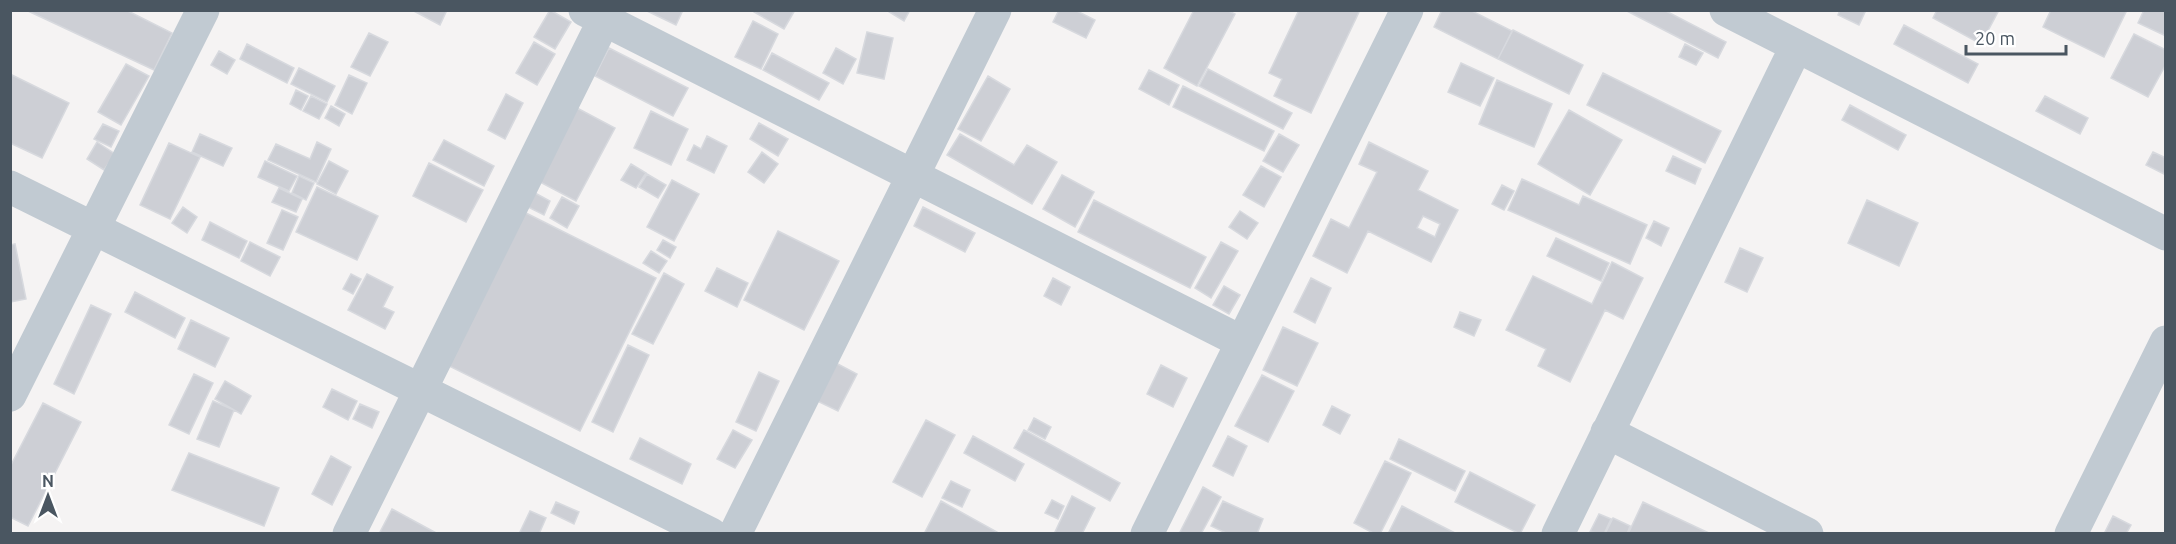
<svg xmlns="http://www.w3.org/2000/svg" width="2176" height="544" font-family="Ubuntu,sans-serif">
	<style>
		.building { fill: #cdcfd5; stroke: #d7d9de; stroke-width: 1.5; fill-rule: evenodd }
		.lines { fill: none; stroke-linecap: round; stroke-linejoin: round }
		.minor { stroke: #c1cad2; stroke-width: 33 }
	</style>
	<rect width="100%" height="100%" fill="#f5f3f3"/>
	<path class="building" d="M126,10L172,33L154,70L28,11Z
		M412,10H447L440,25Z
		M550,10L571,22L555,49L534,37Z
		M645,10H683L676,25Z
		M755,10H795L784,29L754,12Z
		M886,10H910L904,21Z
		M1059,10H1075L1095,20L1086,38L1053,22Z
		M1194,10H1227L1235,14L1197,86L1164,68Z
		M1299,10H1360L1311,113L1274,96L1282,79L1269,73Z
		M1442,10H1470L1512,31L1498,59L1434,27Z
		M1625,10H1664L1726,42L1718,58Z
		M1840,10H1866L1859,25L1838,15Z
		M1937,10H1999L1981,44L1933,18Z
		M2051,10H2127L2104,57L2043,27Z
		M2144,10H2166V36L2138,23Z
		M753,21L778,34L761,69L735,57Z
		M1904,25L1978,64L1968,83L1894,44Z
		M1513,30L1583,65L1569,94L1498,59Z
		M867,32L893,38L884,79L857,73Z
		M369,33L388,42L370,76L351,67Z
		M2134,34L2166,50V64L2148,97L2111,78Z
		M534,42L555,54L537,85L516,73Z
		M247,44L294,68L287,83L240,59Z
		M1685,44L1703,53L1696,65L1679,57Z
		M609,48L688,88L673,116L595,76Z
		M836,48L856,59L843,84L823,73Z
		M219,51L235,60L227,74L211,65Z
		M772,53L829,83L819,100L763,70Z
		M1461,63L1494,78L1480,106L1448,92Z
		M126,64L149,76L121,125L98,112Z
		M299,68L335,86L327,102L291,84Z
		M1208,69L1292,113L1283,129L1199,86Z
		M1149,70L1179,85L1169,105L1139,89Z
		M1603,73L1721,131L1705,163L1587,105Z
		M12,75L69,103L42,158L10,143V78Z
		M349,75L367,83L352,114L335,105Z
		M988,76L1010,89L981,141L958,129Z
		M1497,80L1552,104L1534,147L1479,124Z
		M1183,86L1274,131L1264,151L1173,107Z
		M296,90L308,96L301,110L290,104Z
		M506,94L523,103L505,139L488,130Z
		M311,96L327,104L319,119L303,111Z
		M2045,96L2088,118L2080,134L2036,111Z
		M1850,105L1906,135L1898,150L1842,120Z
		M331,106L345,114L339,126L325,118Z
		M577,108L615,128L576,201L538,181Z
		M1569,110L1622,140L1590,195L1538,164Z
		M651,111L688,129L671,165L634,148Z
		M759,123L788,139L778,156L750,139Z
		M103,124L119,131L111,147L94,139Z
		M200,134L232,148L223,166L192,152Z
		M960,134L1014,165L1027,145L1057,162L1032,204L947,155Z
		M1279,134L1299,145L1283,172L1263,161Z
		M707,136L727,146L714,173L687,160L694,145L701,149Z
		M444,140L494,166L484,186L433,160Z
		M97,142L115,154L104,170L87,159Z
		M317,142L331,149L316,182L268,160L276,144L310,159Z
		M1369,142L1428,171L1418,190L1458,210L1431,262L1368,231L1347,273L1313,256L1331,219L1349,228L1377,172L1359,164ZM1423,216L1440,224L1435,237L1417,228Z
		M169,143L200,157L170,219L140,205Z
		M762,152L778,164L764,183L748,172Z
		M2153,152L2166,158V175L2146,165Z
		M1673,156L1701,169L1695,184L1666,171Z
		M265,161L297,176L289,191L258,177Z
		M329,161L348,171L336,194L317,184Z
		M429,163L483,190L466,222L413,196Z
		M631,164L646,173L636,188L621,180Z
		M1261,166L1281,177L1264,207L1243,195Z
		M647,174L666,185L658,198L639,187Z
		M1062,175L1094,192L1075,227L1043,209Z
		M299,176L314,183L306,200L292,193Z
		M1522,179L1579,205L1583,196L1647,225L1630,264L1508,210Z
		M672,180L699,194L674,241L647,227Z
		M1502,185L1514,191L1504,210L1492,204Z
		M317,187L378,216L357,260L296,232Z
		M279,188L302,199L296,212L272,202Z
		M535,193L550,201L544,215L528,207Z
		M562,197L579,206L567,228L550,218Z
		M1094,200L1206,257L1190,288L1078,232Z
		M1867,200L1918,223L1899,266L1848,243Z
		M183,207L197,217L187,233L172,223Z
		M923,207L975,233L965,252L914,226Z
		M282,210L298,217L283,250L267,243Z
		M1240,211L1258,223L1247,239L1229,227Z
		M524,212L656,278L580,431L447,365Z
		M1654,221L1669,228L1661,246L1646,238Z
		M210,222L247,241L239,258L202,240Z
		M778,231L839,261L804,330L744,300Z
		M1556,238L1609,263L1601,281L1547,256Z
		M663,240L676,247L670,258L657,250Z
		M250,242L280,257L270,276L241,261Z
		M1221,242L1238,251L1211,298L1195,288Z
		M15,244L26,299L10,302V245Z
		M1740,248L1763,258L1747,292L1725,282Z
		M651,251L667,261L659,273L643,263Z
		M1612,262L1643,278L1623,319L1605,310L1570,382L1538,366L1546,349L1506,330L1533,276L1592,304Z
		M717,268L748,283L737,307L705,291Z
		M664,273L684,284L653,344L632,334Z
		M351,274L361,279L353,294L343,289Z
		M367,274L393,287L383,307L394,312L385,329L348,310Z
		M1053,278L1070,287L1061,305L1044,296Z
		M1311,278L1331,288L1315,323L1294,312Z
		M1224,286L1240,295L1229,314L1213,305Z
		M135,292L185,318L175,338L125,312Z
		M91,305L111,314L74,394L54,384Z
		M1460,312L1481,320L1474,336L1454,327Z
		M191,320L229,338L215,367L178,349Z
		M1283,327L1318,343L1297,386L1263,370Z
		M628,345L649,355L613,432L592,422Z
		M832,361L857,374L838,411L813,399Z
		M1161,365L1187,378L1173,407L1147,394Z
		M759,372L779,381L756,431L736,422Z
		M194,374L213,383L189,434L169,425Z
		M1262,375L1294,391L1268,442L1235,426Z
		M225,381L251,396L241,414L215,399Z
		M332,389L357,401L348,420L323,407Z
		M213,401L234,410L219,447L197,439Z
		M43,403L81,422L28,526L10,517V467Z
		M360,404L379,412L372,428L353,419Z
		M1332,406L1350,415L1340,434L1323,425Z
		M1034,418L1051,427L1045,439L1028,430Z
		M926,420L955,435L922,497L893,482Z
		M733,430L752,440L735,468L717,459Z
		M1024,430L1120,483L1110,501L1014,448Z
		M973,436L1024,464L1015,481L964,453Z
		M1228,436L1247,446L1233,476L1213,466Z
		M640,438L691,464L682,484L630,459Z
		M1399,439L1465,471L1455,491L1390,459Z
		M189,453L279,488L264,526L172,490Z
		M331,456L351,467L332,505L312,494Z
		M1385,461L1411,473L1380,534H1375L1354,523Z
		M1470,472L1535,505L1520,534L1455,502Z
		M951,481L970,490L962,507L942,498Z
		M1203,487L1221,497L1201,534H1179Z
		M1072,496L1095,508L1082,534H1054Z
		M1052,500L1064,506L1058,519L1045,513Z
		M941,501L997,532L996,534H924Z
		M1223,501L1263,519L1257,534H1228L1211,526Z
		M556,502L579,512L574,524L551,513Z
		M1643,502L1711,534H1628Z
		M1402,506L1457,534H1388Z
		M392,509L438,534H379Z
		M530,511L546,518L539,534H519Z
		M1599,514L1611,519L1604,534L1590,532Z
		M2113,516L2131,525L2126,534H2104Z
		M1613,518L1630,526L1627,534H1605Z"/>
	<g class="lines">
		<path class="minor" d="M585,10L1242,342
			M1726,10L2166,234
			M10,187L711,534
			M10,395L203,10
			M1607,432L1807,534
			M349,534L609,10
			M735,534L995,10
			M1147,534L1407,10
			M1558,534L1796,47
			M2071,534L2166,342"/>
	</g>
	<rect width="2176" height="544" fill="none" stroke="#4a5661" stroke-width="24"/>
	<g transform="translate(48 496)" stroke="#ffffff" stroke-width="4.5" paint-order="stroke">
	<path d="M0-4.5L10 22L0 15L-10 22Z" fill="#4a5661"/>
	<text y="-9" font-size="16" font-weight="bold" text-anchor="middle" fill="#4a5661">N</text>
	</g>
	<path d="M1966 45v9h100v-9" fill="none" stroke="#4a5661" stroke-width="3"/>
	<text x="1975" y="45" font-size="18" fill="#4a5661" stroke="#ffffff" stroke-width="4.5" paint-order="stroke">20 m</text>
</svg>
